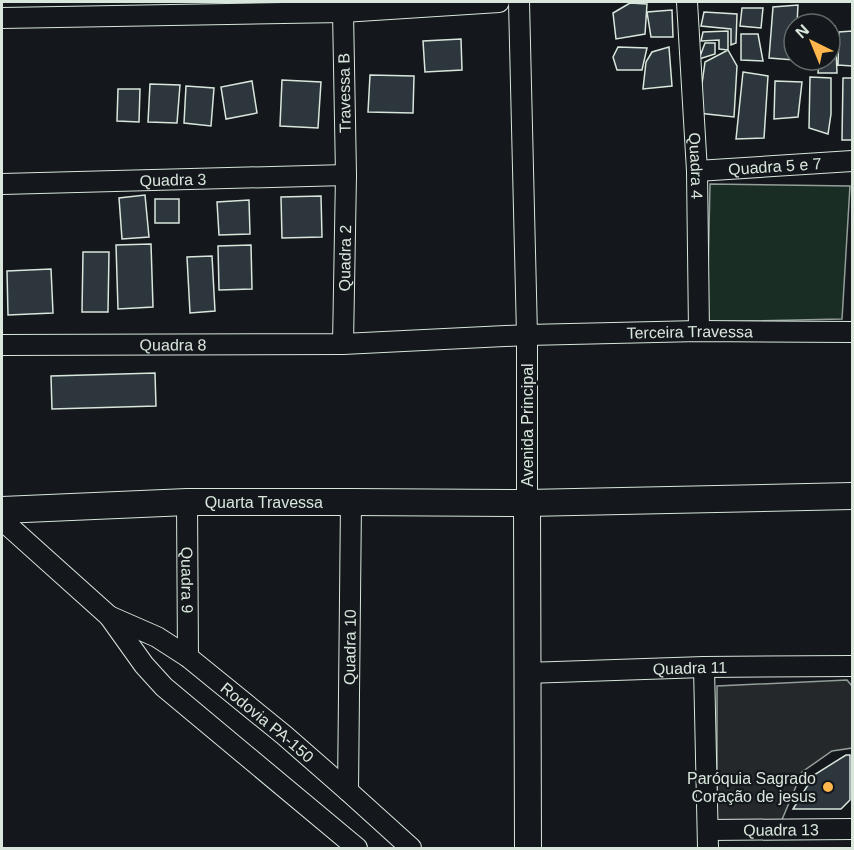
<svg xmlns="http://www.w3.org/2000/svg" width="854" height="850" font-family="Helvetica,sans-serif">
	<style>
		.green { fill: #1a2d24; stroke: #939e99; stroke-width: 1.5 }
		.parking { fill: #24282b; stroke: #939e99; stroke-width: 1.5 }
		.building { fill: #2c363c; stroke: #d8e6dc; stroke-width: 1.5 }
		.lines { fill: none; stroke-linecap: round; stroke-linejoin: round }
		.minor-casing { stroke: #d8e6dc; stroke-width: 22 }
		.tertiary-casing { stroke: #d8e6dc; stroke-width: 28 }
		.minor { stroke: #14181c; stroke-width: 20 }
		.tertiary { stroke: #14181c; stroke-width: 26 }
		.poi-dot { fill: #ffb74d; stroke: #14181c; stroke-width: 2 }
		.labels { text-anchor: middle; stroke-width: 4.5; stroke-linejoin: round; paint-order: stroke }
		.street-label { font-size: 16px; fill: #d8e6dc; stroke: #14181c }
		.poi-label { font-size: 16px; fill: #d8e6dc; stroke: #14181c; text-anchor: end }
	</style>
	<rect width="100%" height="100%" fill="#14181c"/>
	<path class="green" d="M710,184L850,186L842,319L707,322Z"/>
	<path class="parking" d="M847,680L852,686V748L832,751L802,772L781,822L717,821V686Z"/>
	<path class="building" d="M630,3L647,4L645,34L616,39L613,13Z
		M798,5L797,24H794V60L769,58L773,7Z
		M742,8H763L761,28L740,26Z
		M672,10L673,37H651L647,12Z
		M704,12L737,14L736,43L731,45V29L701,26Z
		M830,25L835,26L837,73H818L819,60H830Z
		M728,31V50L719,49V40L701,41L703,32Z
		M852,31V66L838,65L839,32Z
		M741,34H758L763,61L741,60Z
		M461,39L462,70L425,72L423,41Z
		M705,43H715V54L699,59Z
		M618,47L647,48L642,70H617L613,57Z
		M669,47L672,86L643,89L646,62L652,52Z
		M728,50L737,66L734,117L698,113L705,62Z
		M743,72L768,76L764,138L736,139Z
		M370,75L414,76L413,113L368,112Z
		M810,77L831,78V114L828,134L809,128Z
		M843,78H852V140H842Z
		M282,80L321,82L318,128L280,126Z
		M252,81L257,113L226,119L221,87Z
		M775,81L802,82L798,117L774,119Z
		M150,84L180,85L177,123L148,122Z
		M186,86L214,88L211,126L184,123Z
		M118,89H140L139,122L117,121Z
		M145,195L149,237L122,239L119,198Z
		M321,196L322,237L282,238L281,197Z
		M155,199H179V223H155Z
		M249,200L250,234L219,235L217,202Z
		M151,244L153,307L118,309L116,245Z
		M251,245L252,289L219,290L218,246Z
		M83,252H109L108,312H82Z
		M212,256L215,311L190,313L187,257Z
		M51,269L53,313L8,315L7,271Z
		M155,373L156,406L52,409L51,376Z
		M846,755H850V800L841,809H793L814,775Z"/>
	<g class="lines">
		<g class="minor-casing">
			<g id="minor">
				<path d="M519,2L527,335V503"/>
				<path id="s1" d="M687,2L697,171L699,331"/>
				<path d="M2,18L343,12L499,2"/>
				<path id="s2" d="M697,171L852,161"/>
				<path id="s3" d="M2,184L346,175"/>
				<path id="s4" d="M343,344L346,175L343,12"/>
				<path id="s5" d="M2,345L343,344L527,335L699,331L852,332"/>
				<path id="s6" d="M187,502L188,657"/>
				<path d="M2,520L109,616L144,665L164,687L357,848"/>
				<path id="s7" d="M109,616L157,637L188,657L284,735L348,791L411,848"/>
				<path d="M704,667L708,848"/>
				<path id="s8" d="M526,673L704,667L852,666"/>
				<path id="s9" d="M348,791L351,502"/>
				<path id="s10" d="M709,830L852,829"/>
			</g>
		</g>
		<g class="tertiary-casing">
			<g id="tertiary">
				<path d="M527,503L528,848"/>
				<path id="s11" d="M2,510L187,502H351L527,503L852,496"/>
			</g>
		</g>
		<use href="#minor" class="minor"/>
		<use href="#tertiary" class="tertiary"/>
	</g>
	<circle class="poi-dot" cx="828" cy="787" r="6"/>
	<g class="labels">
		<g class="street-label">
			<text transform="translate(344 93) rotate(-91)" y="6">Travessa B</text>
			<text dy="6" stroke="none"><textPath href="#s1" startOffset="164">Quadra 4</textPath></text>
			<text dy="6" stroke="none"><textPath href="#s2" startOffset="78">Quadra 5 e 7</textPath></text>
			<text dy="6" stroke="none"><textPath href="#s3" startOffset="171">Quadra 3</textPath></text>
			<text dy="6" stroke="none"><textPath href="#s4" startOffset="86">Quadra 2</textPath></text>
			<text dy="6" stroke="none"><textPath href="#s5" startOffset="688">Terceira Travessa</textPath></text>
			<text dy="6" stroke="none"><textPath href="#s5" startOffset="171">Quadra 8</textPath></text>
			<text transform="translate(527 425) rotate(-90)" y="6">Avenida Principal</text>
			<text dy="6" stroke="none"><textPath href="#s11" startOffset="262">Quarta Travessa</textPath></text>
			<text dy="6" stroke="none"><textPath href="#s6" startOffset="78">Quadra 9</textPath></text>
			<text dy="6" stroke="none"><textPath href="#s9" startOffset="144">Quadra 10</textPath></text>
			<text dy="6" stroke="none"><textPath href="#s8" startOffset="164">Quadra 11</textPath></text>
			<text dy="6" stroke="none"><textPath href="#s7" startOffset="192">Rodovia PA-150</textPath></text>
			<text dy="6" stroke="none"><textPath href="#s10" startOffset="72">Quadra 13</textPath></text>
		</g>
		<g class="poi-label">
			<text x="816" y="784">Paróquia Sagrado<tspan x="816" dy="18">Coração de jesus</tspan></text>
		</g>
	</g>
	<rect width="854" height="850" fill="none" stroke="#d8e6dc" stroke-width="6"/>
	<g transform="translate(812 42) rotate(317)"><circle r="28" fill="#14181c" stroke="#626a69" stroke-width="1.5"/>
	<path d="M0-4.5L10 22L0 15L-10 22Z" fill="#ffb74d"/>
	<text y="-9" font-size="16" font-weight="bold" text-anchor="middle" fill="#d8e6dc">N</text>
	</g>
</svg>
